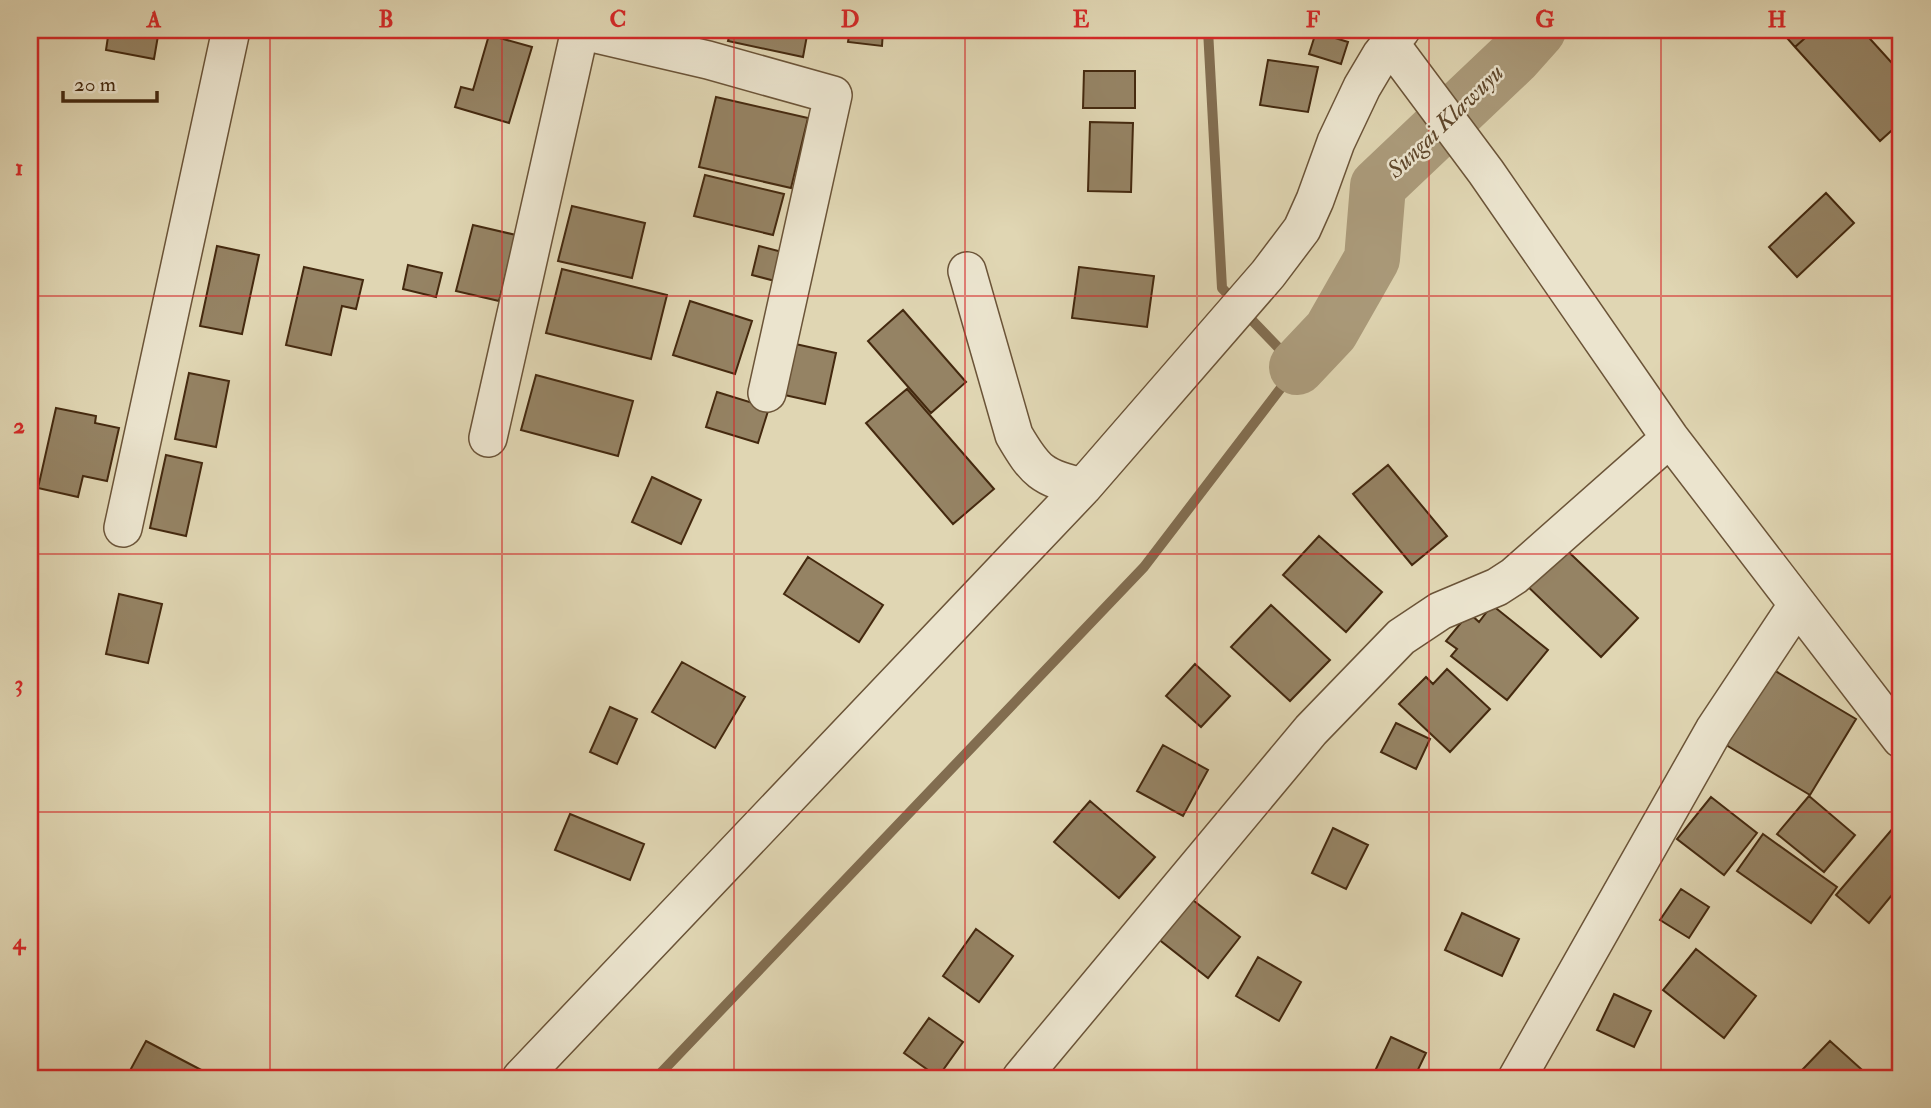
<svg xmlns="http://www.w3.org/2000/svg" width="1931" height="1108" font-family="'IM FELL Double Pica',serif">
	<style>
		.lines { fill: none; stroke-linecap: round; stroke-linejoin: round }
		.stream { stroke: #826d50; stroke-width: 10 }
		.river { stroke: #ab9b7b; stroke-width: 56 }
		.building { fill: #958364; stroke: #44290f; stroke-width: 2 }
		.minor-casing { stroke: #6b5438; stroke-width: 40 }
		.minor { stroke: #ebe4ce; stroke-width: 37 }
		.grid { fill: none; stroke: #d62828; stroke-width: 2; stroke-opacity: 0.55 }
		.labels { text-anchor: middle; stroke-width: 5; stroke-linejoin: round; paint-order: stroke }
		.water-label { font-size: 24px; font-style: italic; fill: #5e462a; stroke: #ebe4ce }
		.neatline { fill: none; stroke: #d62828; stroke-width: 2.5 }
		.grid-label { font-size: 23px; text-anchor: middle; font-weight: bold; fill: #d62828 }
	</style>
	<rect width="100%" height="100%" fill="#e0d6b3"/>
	<filter id="stains"><feTurbulence type="fractalNoise" baseFrequency=".00286" numOctaves="4"/><feColorMatrix values="0 0 0 0 .2 0 0 0 0 .09 0 0 0 0 .02 0 0 0 .5 -.17"/></filter>
	<radialGradient id="worn" r=".72"><stop offset=".6" stop-color="#630" stop-opacity="0"/><stop offset="1" stop-color="#630" stop-opacity=".3"/></radialGradient>
	<g class="lines">
		<path class="stream" d="M1208,30L1222,288L1234,301
			M656,1078L1144,567L1297,367L1244,312"/>
		<path class="river" d="M1297,367L1331,331L1372,259L1378,186L1513,58L1538,30"/>
	</g>
	<path class="building" d="M109,30H159L154,59L106,50Z
		M731,30H808L803,57L728,41Z
		M850,30H883L882,46L848,42Z
		M1780,30H1814L1795,47Z
		M1814,30H1862L1901,73V122L1880,141L1795,47Z
		M1316,32L1348,42L1341,64L1309,54Z
		M489,35L532,47L509,123L455,107L461,87L473,90Z
		M1268,60L1318,67L1308,112L1260,105Z
		M1084,71H1135V108H1083Z
		M716,97L808,118L791,188L699,167Z
		M1090,122L1133,123L1131,192L1088,191Z
		M705,175L784,194L773,235L694,216Z
		M1826,193L1854,223L1797,277L1769,247Z
		M572,206L645,223L632,278L558,261Z
		M473,225L516,235L499,301L456,291Z
		M217,246L259,255L242,334L200,326Z
		M759,246L786,253L779,282L752,275Z
		M408,265L442,273L436,297L403,289Z
		M304,267L363,280L356,309L342,306L331,355L286,345Z
		M1079,267L1154,276L1147,327L1072,318Z
		M562,269L667,295L651,359L546,333Z
		M690,301L752,321L735,374L673,355Z
		M903,310L966,382L931,413L868,341Z
		M791,343L836,353L825,404L780,394Z
		M189,373L229,381L216,447L175,439Z
		M536,375L633,401L618,456L521,430Z
		M907,389L994,489L953,524L866,423Z
		M717,392L769,408L758,443L706,427Z
		M56,408L96,416L95,423L119,428L107,481L83,476L78,497L38,488Z
		M166,455L202,463L186,536L150,528Z
		M1388,465L1447,536L1412,565L1353,494Z
		M652,477L701,500L681,544L632,522Z
		M1319,536L1382,592L1346,632L1283,575Z
		M1556,540L1638,618L1601,657L1519,578Z
		M808,557L883,605L859,642L784,594Z
		M119,594L162,604L148,663L106,654Z
		M1271,605L1330,660L1290,701L1231,647Z
		M1492,605L1548,650L1507,700L1451,656L1457,649L1446,641L1469,613L1479,622Z
		M682,662L745,697L715,748L652,712Z
		M1195,664L1230,696L1201,727L1166,696Z
		M1767,666L1856,719L1810,795L1721,742Z
		M1447,669L1490,709L1450,752L1399,704L1426,677L1433,684Z
		M610,707L637,719L617,764L590,752Z
		M1396,723L1430,739L1416,769L1381,752Z
		M1163,745L1208,770L1183,816L1137,791Z
		M1809,796L1855,835L1824,872L1777,834Z
		M1711,797L1757,833L1724,875L1677,839Z
		M1090,801L1155,857L1119,898L1054,842Z
		M570,814L644,844L630,880L555,850Z
		M1894,827L1901,834V884L1869,923L1836,895Z
		M1333,828L1368,845L1346,889L1312,873Z
		M1763,834L1837,887L1811,923L1737,871Z
		M1681,889L1709,907L1689,938L1660,920Z
		M1189,897L1240,937L1208,978L1157,938Z
		M1462,913L1519,939L1502,976L1445,950Z
		M976,929L1013,956L979,1002L943,976Z
		M1696,949L1756,996L1724,1038L1663,990Z
		M1258,957L1301,982L1279,1021L1236,996Z
		M1614,994L1651,1011L1634,1047L1597,1030Z
		M929,1018L963,1042L938,1077L904,1053Z
		M1391,1037L1426,1053L1414,1078H1391L1375,1071Z
		M146,1041L207,1073L204,1078H126Z
		M1830,1041L1871,1078H1813L1803,1069Z"/>
	<g class="lines">
		<g class="minor-casing">
			<path id="minor" d="M579,30L708,60L833,95L767,393
				M1389,42L1486,172L1670,438L1901,739
				M967,271L1014,435C1035,471 1042,478 1083,487
				M488,438L580,30
				M123,528L231,30
				M521,1078L1083,487L1268,274L1302,229L1315,200L1336,142L1362,87L1381,55L1401,30
				M1021,1078L1311,730L1401,637L1440,611L1497,587L1514,576L1670,438
				M1517,1078L1714,730L1797,605"/>
		</g>
		<use href="#minor" class="minor"/>
	</g>
	<path class="grid" d="M270,30V1078M502,30V1078M734,30V1078M965,30V1078M1197,30V1078M1429,30V1078M1661,30V1078M30,296H1901M30,554H1901M30,812H1901"/>
	<g class="labels">
		<g class="water-label">
			<text transform="translate(1445 121) rotate(-44)" y="8">Sungai Klawuyu</text>
		</g>
	</g>
	<rect width="1931" height="1108" fill="none" stroke="#e0d6b3" stroke-width="77"/>
	<path d="M63 91v10h94v-10" fill="none" stroke="#44290f" stroke-width="3.5"/>
	<text x="74" y="91" font-size="21" fill="#44290f" stroke="#ebe4ce" stroke-width="5" paint-order="stroke">20 m</text>
	<rect x="38" y="38" width="1854" height="1032" class="neatline"/>
	<g class="grid-label">
		<text x="154" y="27">A</text>
		<text x="386" y="27">B</text>
		<text x="618" y="27">C</text>
		<text x="850" y="27">D</text>
		<text x="1081" y="27">E</text>
		<text x="1313" y="27">F</text>
		<text x="1545" y="27">G</text>
		<text x="1777" y="27">H</text>
		<text x="19" y="175">1</text>
		<text x="19" y="433">2</text>
		<text x="19" y="691">3</text>
		<text x="19" y="949">4</text>
	</g>
	<rect width="100%" height="100%" filter="url(#stains)"/>
	<rect width="100%" height="100%" fill="url(#worn)"/>
</svg>
